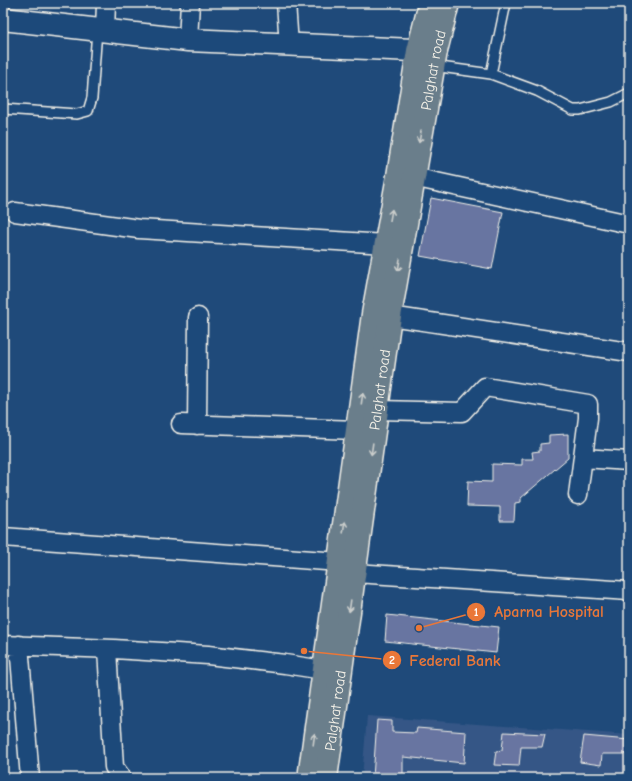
<svg xmlns="http://www.w3.org/2000/svg" width="632" height="781" font-family="'Comic Neue',sans-serif">
	<style>
		.built { fill: #355786 }
		.building { fill: #6774a1; stroke: #f4f1e8 }
		.lines { fill: none; stroke-linecap: round; stroke-linejoin: round }
		.lane-casing { stroke: #f4f1e8; stroke-width: 12 }
		.street-casing { stroke: #f4f1e8; stroke-width: 21 }
		.secondary-casing { stroke: #f4f1e8; stroke-width: 25 }
		.primary-casing { stroke: #f4f1e8; stroke-width: 25 }
		.lane { stroke: #1f4a7a; stroke-width: 9 }
		.street { stroke: #1f4a7a; stroke-width: 18 }
		.secondary { stroke: #1f4a7a; stroke-width: 22 }
		.primary { stroke: #6b7e8b; stroke-width: 22 }
		.oneway { stroke: #cbcecc }
		.labels { text-anchor: middle; stroke-width: 3; stroke-linejoin: round; paint-order: stroke }
		.street-label { font-size: 15px; fill: #f4f1e8; stroke: #1f4a7a }
		.leader { fill: none; stroke: #ea7738; stroke-width: 1.5 }
		.callout-dot { fill: #ea7738; stroke: #1f4a7a; stroke-width: 1.5 }
		.mark-label { font-size: 12px; text-anchor: middle; font-weight: bold; fill: #fff }
		.callout-label { font-size: 16px; text-anchor: middle; font-weight: bold; fill: #ea7738; stroke: #1f4a7a; stroke-width: 3; stroke-linejoin: round; paint-order: stroke }
	</style>
	<rect width="100%" height="100%" fill="#1f4a7a"/>
	<filter id="ink" filterUnits="userSpaceOnUse"><feTurbulence type="fractalNoise" baseFrequency=".025" numOctaves="2"/><feDisplacementMap in="SourceGraphic" scale="8" xChannelSelector="R" yChannelSelector="G"/><feConvolveMatrix kernelMatrix="1 2 1 2 8 2 1 2 1" color-interpolation-filters="sRGB"/></filter>
	<g filter="url(#ink)">
		<path class="built" d="M367,716L629,735V778H362Z"/>
		<path class="building" d="M431,198L503,212L492,269L420,256Z
			M568,434V458L521,498V502L515,503L514,521H500V507L467,506L468,481L492,482V464L522,465V459H533L532,452L540,451V444L549,443V435Z
			M387,615L499,627L496,653L385,641Z
			M377,720L392,721V732L416,733L417,728L466,732L464,763L403,757V778H373Z
			M504,732L545,734L542,747H521L519,766L494,765L496,751L502,750Z
			M584,736L629,740V754H602L601,765L580,762Z"/>
		<g class="lines">
			<g class="lane-casing">
				<path id="lane" d="M433,66L491,74L537,91L573,110H580L611,102L629,93
					M491,74L506,3
					M3,109L77,114L88,111L92,98L97,30"/>
			</g>
			<g class="street-casing">
				<path id="street" d="M286,3L289,45
					M105,31L106,3
					M188,40L190,3
					M401,176L413,177L629,224
					M15,212L139,229L386,244
					M390,316L629,352
					M378,410L462,412L485,387L588,404V418L578,495
					M181,424L357,430
					M197,425L198,317
					M583,458L629,461
					M3,537L339,562
					M355,573L629,591
					M3,645L114,649L208,655L285,664L336,672
					M19,645L30,778
					M107,649L114,767L122,778"/>
			</g>
			<g class="secondary-casing">
				<path id="secondary" d="M3,19L188,40L436,51"/>
			</g>
			<g class="primary-casing">
				<g id="primary">
					<path d="M309,778L373,314L398,176L418,51L430,3"/>
					<path id="s1" d="M326,778L390,316L436,51L448,3"/>
				</g>
			</g>
			<use href="#lane" class="lane"/>
			<use href="#street" class="street"/>
			<use href="#secondary" class="secondary"/>
			<use href="#primary" class="primary"/>
		</g>
		<defs><path id="oneway-shaft" d="M-6 0H5M1.5-3L5.5 0L1.5 3" fill="none" stroke-width="1.6" stroke-linecap="round" stroke-linejoin="round"/></defs>
		<g class="oneway">
			<use href="#oneway-shaft" transform="translate(420 137) rotate(100)"/>
			<use href="#oneway-shaft" transform="translate(391 215) rotate(-80)"/>
			<use href="#oneway-shaft" transform="translate(399 265) rotate(99)"/>
			<use href="#oneway-shaft" transform="translate(362 399) rotate(-82)"/>
			<use href="#oneway-shaft" transform="translate(372 449) rotate(98)"/>
			<use href="#oneway-shaft" transform="translate(344 527) rotate(-82)"/>
			<use href="#oneway-shaft" transform="translate(350 606) rotate(98)"/>
			<use href="#oneway-shaft" transform="translate(314 739) rotate(-82)"/>
		</g>
	</g>
	<g class="labels">
		<g class="street-label">
			<text dy="5" stroke="none"><textPath href="#s1" startOffset="716">Palghat road</textPath></text>
			<text dy="5" stroke="none"><textPath href="#s1" startOffset="392">Palghat road</textPath></text>
			<text dy="5" stroke="none"><textPath href="#s1" startOffset="68">Palghat road</textPath></text>
		</g>
	</g>
	<path class="leader" d="M419 628L476 612M304 651L392 660"/>
	<g class="callout-dot">
		<circle cx="419" cy="628" r="4"/>
		<circle cx="304" cy="651" r="4"/>
		<circle cx="476" cy="612" r="10"/>
		<circle cx="392" cy="660" r="10"/>
	</g>
	<g class="mark-label">
		<text x="476" y="616">1</text>
		<text x="392" y="664">2</text>
	</g>
	<g class="callout-label">
		<text x="549" y="617">Aparna Hospital</text>
		<text x="455" y="666">Federal Bank</text>
	</g>
	<rect width="632" height="781" fill="none" stroke="#1f4a7a" stroke-width="16"/>
	<rect x="8" y="8" width="616" height="765" fill="none" stroke="#f4f1e8" stroke-width="1.5" filter="url(#ink)"/>
</svg>
